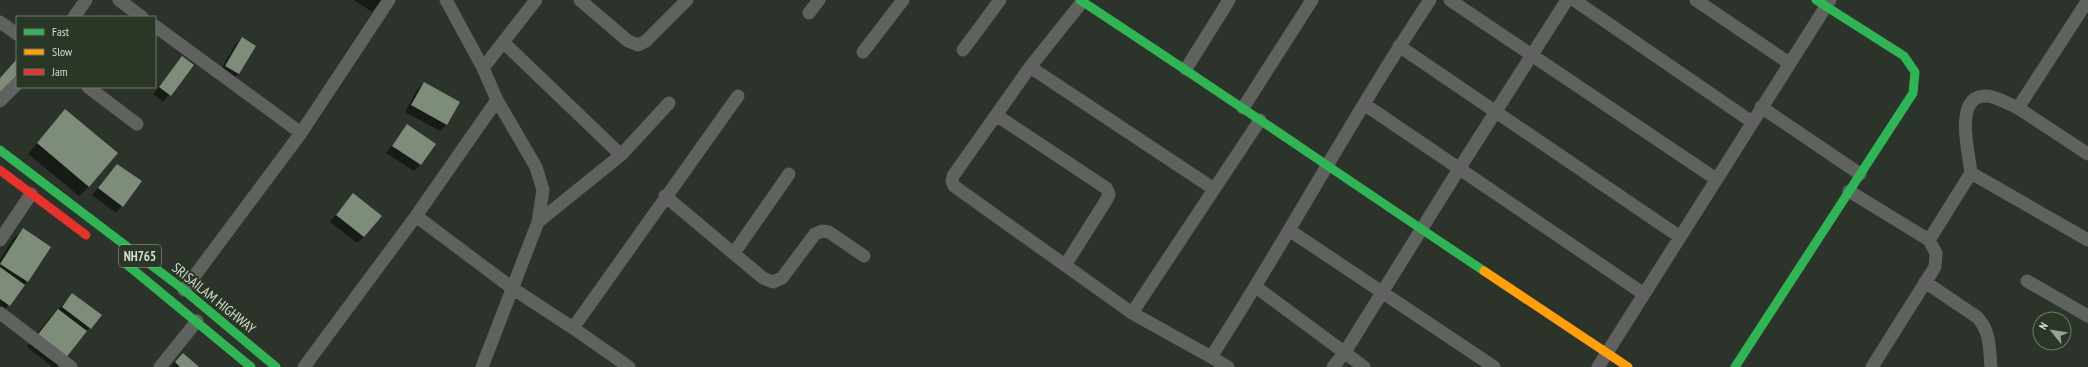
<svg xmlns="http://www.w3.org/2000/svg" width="2088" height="367" font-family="'PT Sans Narrow',sans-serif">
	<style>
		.shadow { fill: #0007 }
		.building { fill: #7e8c7a }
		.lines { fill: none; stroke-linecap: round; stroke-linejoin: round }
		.street { stroke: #5f625e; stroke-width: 13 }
		.fast { stroke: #30b455; stroke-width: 9 }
		.slow { stroke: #ff9f0a; stroke-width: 9 }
		.jam { stroke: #e5322d; stroke-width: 9 }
		.labels { text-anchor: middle; stroke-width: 4; stroke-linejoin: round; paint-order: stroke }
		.shield { fill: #2a3726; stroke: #a2ab9e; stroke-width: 1 }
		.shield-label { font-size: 13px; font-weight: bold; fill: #d5ddd2 }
		.street-label { font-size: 14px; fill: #d5ddd2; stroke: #2a3726 }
	</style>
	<rect width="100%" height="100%" fill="#2c332a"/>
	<path class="shadow" d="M354,0H382L372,12Z
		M242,38L255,46L238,74L231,80L219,73L235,45Z
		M182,57L193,65L163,102L153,94Z
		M424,83L459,102L446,125L440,131L405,112L417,90Z
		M65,110L89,187L79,196L28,154Z
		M407,126L421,164L414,171L386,153Z
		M111,172L140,182L116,213L92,195Z
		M347,201L364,237L357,243L330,222Z
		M23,230L27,281L3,312L0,311V260L13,239Z
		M72,295L100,315L64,358L56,367H53L27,347L48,320Z
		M176,361L198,367H171Z"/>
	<path class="building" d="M242,37L256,46L239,74L225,66Z
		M182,56L194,65L171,96L159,87Z
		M17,59V75L0,94V78Z
		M424,82L460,102L447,125L411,105Z
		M65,109L118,153L89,187L37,143Z
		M407,124L436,144L421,165L392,146Z
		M117,164L142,181L123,207L98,188Z
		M353,193L382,216L364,237L336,215Z
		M23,228L51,247L28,282L0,264Z
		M0,267L25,285L10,306L0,299Z
		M72,293L102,315L91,329L62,307Z
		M58,309L87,331L65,359L36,337Z
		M183,353L199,367H180L175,362Z"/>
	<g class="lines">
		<path class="street" d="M119,0L142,17
			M446,0L483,68L497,100L536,167L543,190L538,222L482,367
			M580,0L628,41L638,45L646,41L687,0
			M1450,0L1716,179
			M1574,0L1752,122
			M1696,0L1789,63
			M2088,0L2018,108C2009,104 1995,96 1986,96C1953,96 1969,153 1971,173L2088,240
			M1082,2L1030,67L1214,189
			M809,13L819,0
			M74,17L86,0
			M0,22L17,34
			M155,26L301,133
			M503,42L621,155
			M1399,46L1680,237
			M963,50L1000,0
			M863,52L903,0
			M1030,67L953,176L952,181L954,186L1132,313L1211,357
			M483,68L536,0
			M1186,69L1229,0
			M88,87L137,124
			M0,101L17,84
			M1364,104L1644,294
			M1761,107L1860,174
			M1243,108L1312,0
			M2018,108L2088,154
			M996,115L1106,188L1109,194L1107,199L1066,264
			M1849,191L1929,240
			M665,196L763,278L773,282L782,278L815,234L822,231L829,232L864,256
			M416,216L512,288L573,328L629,367
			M538,222L621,155L669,103
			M1289,230L1494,367
			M0,240L31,194
			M734,253L789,174
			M2027,281L2088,316
			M1925,282L1977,317C1991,332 1989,348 1991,367
			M1256,287L1364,367
			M184,290L301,133L389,0
			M0,313L71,367
			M1132,313L1260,120
			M573,328L738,96
			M160,367L197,321
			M304,367L416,216L497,100
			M1228,367L1211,357C1287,240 1352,116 1430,0
			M1333,367L1345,352L1459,169L1567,0
			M1598,367L1830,0
			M1872,367L1935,267L1936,253L1929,240L1971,173"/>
		<path class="fast" d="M1080,0C1216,89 1349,181 1484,271
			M0,150L184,290L276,367
			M125,263L251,367
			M1735,367L1913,93L1915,72L1904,56L1816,0"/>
		<path class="slow" d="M1484,271L1628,367"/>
		<path class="jam" d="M0,170L86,235"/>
	</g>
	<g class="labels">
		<rect class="shield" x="119" y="245" width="42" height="22" rx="3"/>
		<g class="shield-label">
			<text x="140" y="261">NH765</text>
		</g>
		<g class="street-label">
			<text transform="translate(214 298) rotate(39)" y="5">SRISAILAM HIGHWAY</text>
		</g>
	</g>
	<rect x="16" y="16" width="140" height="72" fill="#2a3726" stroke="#6e796b"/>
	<rect x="24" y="29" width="20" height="6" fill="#30b455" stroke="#6e796b"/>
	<text x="52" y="36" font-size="12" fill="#d5ddd2">Fast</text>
	<rect x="24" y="49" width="20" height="6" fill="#ff9f0a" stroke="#6e796b"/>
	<text x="52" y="56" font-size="12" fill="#d5ddd2">Slow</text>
	<rect x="24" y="69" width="20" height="6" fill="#e5322d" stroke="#6e796b"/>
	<text x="52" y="76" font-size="12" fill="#d5ddd2">Jam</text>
	<g transform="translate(2052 331) rotate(300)"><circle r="19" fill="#2a3726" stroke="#6e796b"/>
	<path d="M0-3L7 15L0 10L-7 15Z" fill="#9aa297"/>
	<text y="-6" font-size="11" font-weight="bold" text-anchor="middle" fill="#d5ddd2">N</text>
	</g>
</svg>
